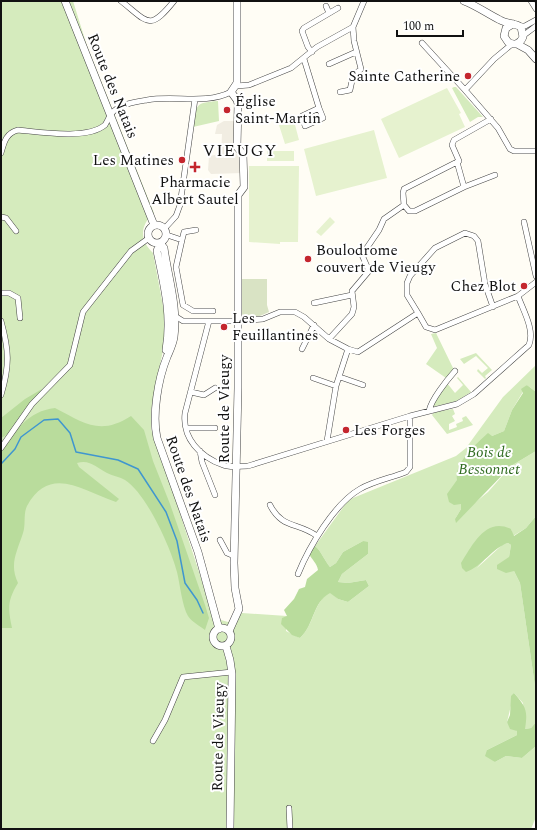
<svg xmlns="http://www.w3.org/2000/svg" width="537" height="830" font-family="Spectral,serif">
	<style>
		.green { fill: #d5ebbd }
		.forest { fill: #b9dc9c }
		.cemetery { fill: #d9e3c4 }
		.pitch { fill: #e6f2cf }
		.plaza { fill: #f1ede2 }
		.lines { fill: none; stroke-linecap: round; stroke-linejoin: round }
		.stream { stroke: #3f96cf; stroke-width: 1.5 }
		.minor-casing { stroke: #444; stroke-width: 6 }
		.tertiary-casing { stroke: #444; stroke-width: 8 }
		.minor { stroke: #fff; stroke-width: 5 }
		.tertiary { stroke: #fff; stroke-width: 7 }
		.poi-dot { fill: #c4262e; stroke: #fff; stroke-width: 1.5 }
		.labels { text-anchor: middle; stroke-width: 4; stroke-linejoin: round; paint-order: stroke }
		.poi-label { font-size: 15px; fill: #111; stroke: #fff; text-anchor: start }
		.street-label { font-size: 15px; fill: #111; stroke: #fff }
		.park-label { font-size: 15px; font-style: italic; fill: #2f6b1f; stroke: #fff }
		.quarter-label { font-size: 17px; letter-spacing: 1px; fill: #111; stroke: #fff }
	</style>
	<rect width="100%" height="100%" fill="#fffdf5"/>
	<path class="green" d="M1,1H73L87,46L154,213C140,225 139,240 153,253L164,311L166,335L151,410V429L173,492L214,618L228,622L242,613L287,616L286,631L300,638C315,624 312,604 330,592L338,599L348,602L369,586L366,580L348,583L338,582L342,574L368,554L363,541L343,552L336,563L330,567C324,560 322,552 315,546L347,502L353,498L456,456L466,448L503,397L536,365V392L527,385L512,410L504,431L492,436L457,480L456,504L461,503V509L455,519L488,492L511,466L536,451V516L526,528L513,536L511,529L477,568L502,545L508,543L511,545L509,557L511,571H514L520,583L536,693V722L531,728L525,729L523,703L514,693L507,722L517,731V735L487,750L495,762L506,756L522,758L536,746V817L531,829H1Z
		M454,87H456L483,117H478L470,122L452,88Z
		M218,101L219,121L193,127C197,104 194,103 218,101Z
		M436,333L454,370L446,378L426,364L437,348L431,334Z
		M476,353L492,370L485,376L486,378L485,379L477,371L478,369L482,373L488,368L476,356L464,364L460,359Z
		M458,377L471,392L457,401L432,407L447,383L455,393L463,385L457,378Z
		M453,409L455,414L452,416L455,421L449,424V430L457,427L456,424L463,421L462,418L466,416L473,425L447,434L432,415L434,412Z"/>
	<path class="forest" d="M527,385L536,392V451L511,466L456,523L455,519L461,509V504L454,505L449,502L447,494L457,480C454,463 476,444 488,433L492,436L504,431L512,410L523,393L521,389Z
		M42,389C32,406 20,429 1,438V418L25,399Z
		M55,408C84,423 100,436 131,416L144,430L153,461L170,504L205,605L209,618L205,630C200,626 192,622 188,616C182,606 180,584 177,572C171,548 146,493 125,480C120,477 113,476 107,473C97,468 90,459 77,463L79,467L119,499L116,502C83,491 50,464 27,506C23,514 26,525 23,533C17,552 9,564 18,583C7,601 8,609 12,628H1V451C15,431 28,411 55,408Z
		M536,516V693L520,583L514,571L506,573L497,569V565L509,557L511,545L508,543C492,548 483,566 466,572L462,568L461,563C473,544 486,517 511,529L514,536L526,528Z
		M363,541L368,542V554L342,574L338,582L348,583L366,580L369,586L348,602L338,599L330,593C312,603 315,624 300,638L292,635L281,624L282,618L287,616L284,610L294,599L299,589L305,587L307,579L318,570C317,563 312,560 309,554L315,546C322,552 324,560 330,567L336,563L343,552Z
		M514,693C526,707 528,710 525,729L531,728L536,722V746L522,758L506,756L495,762L485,756L487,750L517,735V731L510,729L507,722L510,715L511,696Z"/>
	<path class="cemetery" d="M242,279H267V305L269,312L260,316L244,317L242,314Z"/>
	<path class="pitch" d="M447,88L461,113L459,114L465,127L399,158L381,119Z
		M294,121L299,140L285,144L279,125Z
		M374,130L387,178L316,196L304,149Z
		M267,151H294V161H267Z
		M249,166H299L298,242H280V244L249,242Z
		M330,217L335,222L321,236L316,232Z"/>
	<path class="plaza" d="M224,121H236L242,154V173L211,174L208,170L209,156L221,154L222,134H215L217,125Z"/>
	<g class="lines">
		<path class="stream" d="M1,464L15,449L21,437L44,420L58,419L70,433L76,452L118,460L138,469L166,512L177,541L185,583L197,600L203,613"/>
		<g class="minor-casing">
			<path id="minor" d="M121,1C148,22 149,32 174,1
				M531,1L536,9
				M326,6L329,13
				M519,26H525L536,20
				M524,35L536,26
				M422,43L465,90
				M512,44L494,59L465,90L498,128L510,149L514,151H536
				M312,52L308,47L302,31L304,28L338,8
				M304,59L319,108
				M329,64L356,52
				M236,86L249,85L291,68L317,47L353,27L364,1
				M340,92L350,90L353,76L361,69L354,41L353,27
				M319,108L323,118L305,126L302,116Z
				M1,153C4,142 6,133 18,130C40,132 87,140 105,125C107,122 109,117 111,114C119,104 135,102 147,100C175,95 205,105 231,92
				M457,162L464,187
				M404,205L409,211H415L464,187L495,175
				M1,217L6,218L16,231
				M524,222L536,276
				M165,228L176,216L180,205L195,99
				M167,235L182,240L176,267L183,305L193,311H213
				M182,240L184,232L196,230
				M1,293H9L18,298L20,318
				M314,303L352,295
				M418,313L407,295V283L410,276L435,248L465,233L474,236L478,241L485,284L493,307
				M175,316L183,321H234L263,319L280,312H295L304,317L329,339L348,349L358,352L418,313L426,327L435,330L518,296
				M1,321C9,350 10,365 1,395
				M209,321L185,413C182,438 200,457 223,465C230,468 240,466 248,466L410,416L457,404L474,394L529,345C535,330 523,310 518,296L536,282
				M329,339L352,314L354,307L352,291L369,271L362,255L379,230L384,219L404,205L403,193L404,189L459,161L452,145L454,140L491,119
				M302,349L314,325
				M340,377L363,385
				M313,378L336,386
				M191,392L204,395L215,388
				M429,411C431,400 447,380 455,371
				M186,428H215
				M327,441L336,386L348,349
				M1,448L32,404L70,365L83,312L131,251L149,238
				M200,451L202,462L215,495
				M270,505C282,529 298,522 317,536
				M220,540L227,553L234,556
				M298,574C309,547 334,504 360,489C374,481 391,478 406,472L410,467V416
				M153,741L165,720L183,677L232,672
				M289,808L290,829"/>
		</g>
		<g class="tertiary-casing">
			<path id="tertiary" d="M65,1L154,225
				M464,1C477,6 488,14 500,20C507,24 515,23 521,27L523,37C520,44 514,46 508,42L504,36L506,28L513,24
				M517,44L528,50L536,59
				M148 234a9 9 0 1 1 18 0a9 9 0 1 1-18 0Z
				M160,243L164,248C168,277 178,307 174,337C173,344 170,350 167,357C158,379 152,415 157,438L198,552L219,629
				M160,243L157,251C164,285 172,315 166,350
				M213 637a9 9 0 1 1 18 0a9 9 0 1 1-18 0Z
				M229,631L239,609L235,588L234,563L238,388V195L244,187L243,154L237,147L238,104L237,100L231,92L237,83V1
				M226,646L230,660L232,674L230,829"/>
		</g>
		<use href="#minor" class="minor"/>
		<use href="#tertiary" class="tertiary"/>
	</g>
	<g class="poi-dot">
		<circle cx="468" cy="76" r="4"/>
		<circle cx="227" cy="110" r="4"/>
		<circle cx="182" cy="160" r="4"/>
		<path d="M193 161h4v4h4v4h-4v4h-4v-4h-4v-4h4z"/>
		<circle cx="308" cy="259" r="4"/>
		<circle cx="524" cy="286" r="4"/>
		<circle cx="224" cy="327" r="4"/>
		<circle cx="346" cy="430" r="4"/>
	</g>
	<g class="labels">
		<g class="poi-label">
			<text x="460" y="81" text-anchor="end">Sainte Catherine</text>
			<text x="235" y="106">Église<tspan x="235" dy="17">Saint-Martin</tspan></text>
			<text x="174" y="165" text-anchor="end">Les Matines</text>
			<text x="195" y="187" text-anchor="middle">Pharmacie<tspan x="195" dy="17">Albert Sautel</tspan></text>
			<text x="316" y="255">Boulodrome<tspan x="316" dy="17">couvert de Vieugy</tspan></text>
			<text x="516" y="291" text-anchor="end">Chez Blot</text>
			<text x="232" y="323">Les<tspan x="232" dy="17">Feuillantines</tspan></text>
			<text x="354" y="435">Les Forges</text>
		</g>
		<g class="street-label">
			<text transform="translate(113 86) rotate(68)" y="5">Route des Natais</text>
			<text transform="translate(224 409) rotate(-90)" y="5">Route de Vieugy</text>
			<text transform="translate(189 489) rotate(71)" y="5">Route des Natais</text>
			<text transform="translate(218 737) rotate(-89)" y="5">Route de Vieugy</text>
		</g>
		<g class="park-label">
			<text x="489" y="457">Bois de<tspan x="489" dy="17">Bessonnet</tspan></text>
		</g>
		<g class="quarter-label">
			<text x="240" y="156">VIEUGY</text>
		</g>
	</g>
	<rect width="537" height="830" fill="none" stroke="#111111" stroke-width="4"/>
	<path d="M397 30v6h66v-6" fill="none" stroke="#111111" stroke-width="2"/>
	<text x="403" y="30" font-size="12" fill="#111111" stroke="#ffffff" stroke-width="3" paint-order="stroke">100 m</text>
</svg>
